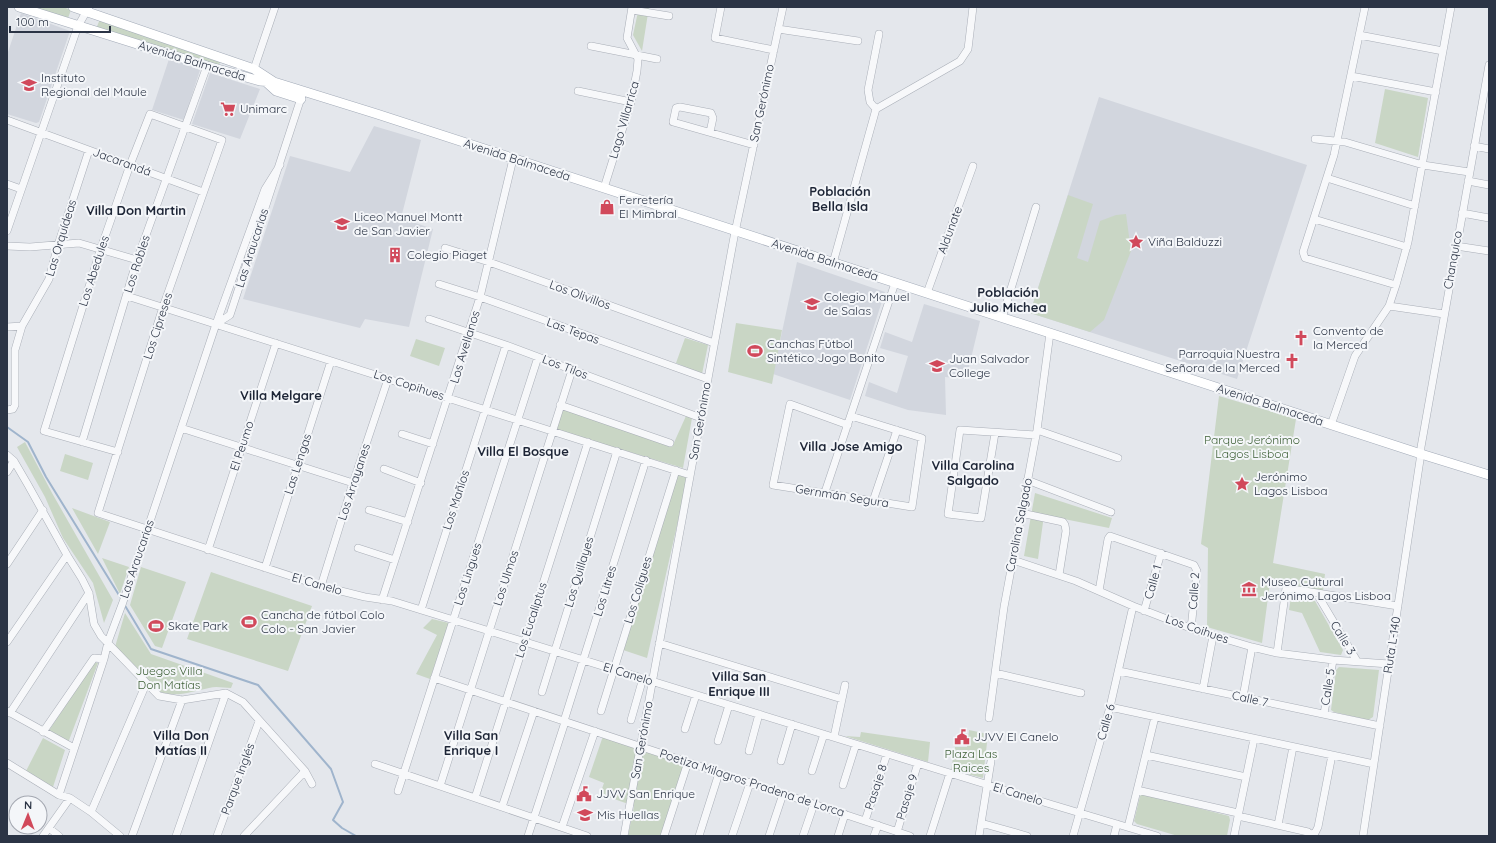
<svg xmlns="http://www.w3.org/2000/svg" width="1496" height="843" font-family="Quicksand,sans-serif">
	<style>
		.built { fill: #d2d6de }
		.green { fill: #c9d6c5 }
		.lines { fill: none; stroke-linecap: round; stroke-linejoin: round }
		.stream { stroke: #9fb4cc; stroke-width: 2 }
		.minor-casing { stroke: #a9aeb7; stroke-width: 8 }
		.major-casing { stroke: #a3abb8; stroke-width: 10 }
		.minor { stroke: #f7f8fa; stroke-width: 7 }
		.major { stroke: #fff; stroke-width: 9 }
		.labels { text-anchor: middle; stroke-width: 4; stroke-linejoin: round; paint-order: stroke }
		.street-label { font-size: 12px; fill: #2b3445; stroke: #f4f6f9 }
		.poi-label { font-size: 12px; fill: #2b3445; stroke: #f4f6f9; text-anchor: start }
		.park-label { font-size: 12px; fill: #3f6138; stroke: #f4f6f9 }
		.neighbourhood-label { font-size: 13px; font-weight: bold; fill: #1d2536; stroke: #f4f6f9 }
	</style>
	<rect width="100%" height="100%" fill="#e4e7ec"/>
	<path class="built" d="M21,13L70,31L39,122L36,123L7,114V55Z
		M169,59L200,70L184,120L152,110Z
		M210,73L260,89L240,139L192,124Z
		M1099,97L1307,165L1237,379L1030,313Z
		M374,126L421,140L401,218L433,229L409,327L365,319L360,328L243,299L290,156L350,172Z
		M797,262L885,292L850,400L773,374Z
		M924,304L980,321L966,379L945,377L946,415L908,410L865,396L869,382L897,393L908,356L880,348L885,332L912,342Z"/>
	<path class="green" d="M32,7H63L71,10L68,18Z
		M639,7H649L642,51L633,35Z
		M100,19L221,60L218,67L96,29Z
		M1385,89L1428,98L1418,157L1375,143Z
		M1068,195L1093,204L1077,258L1088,262L1100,221L1116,215L1126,214L1131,251L1104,320L1090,332L1030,313Z
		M736,323L782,330L772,384L728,372Z
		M685,338L708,345L702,374L676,363Z
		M416,339L445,348L439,366L410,356Z
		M1219,396L1296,419L1273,563L1325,574L1323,591L1270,582L1262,643L1207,627L1208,548L1201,544Z
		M558,406L672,447L686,416L692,418L683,468L549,428Z
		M25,442L52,493L113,600L104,623L93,583L63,538L45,497L17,447Z
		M65,454L93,463L88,480L60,471Z
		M674,473L688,477L647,658L617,648Z
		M1035,493L1112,518L1109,528L1044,515L1038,559L1024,556Z
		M72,508L110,522L98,554Z
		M102,558L129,567L120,594Z
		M141,567L186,582L162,648L155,646L130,605Z
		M211,572L312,606L288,671L187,639Z
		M1291,597L1315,601L1343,650L1341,655L1320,652L1302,613L1289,610Z
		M125,613L151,654L233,683L231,688C224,688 216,686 209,688C193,691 176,698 160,692L115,647Z
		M432,619L449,623L430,679L416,674L437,635L423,628Z
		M94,662L98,663L68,743L48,732Z
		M1339,667L1379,670L1373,717L1368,720L1334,712L1331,710L1336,670Z
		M969,730L988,734L983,778L951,770L955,747H967Z
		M861,732L930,742L928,762L845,736L860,737Z
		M603,736L684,765L662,836H628L634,806L600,794L604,783L589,777Z
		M43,738L65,750L53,787L26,771Z
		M1143,794L1229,816L1230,820L1227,836H1178L1137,824L1134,821L1140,796Z"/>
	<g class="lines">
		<path class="stream" d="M7,427L28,442L46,477L122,600
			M124,604L151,649L258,685L331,769L343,802L333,820L342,828L356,836"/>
		<g class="minor-casing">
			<path id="minor" d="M721,7L715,38L774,50
				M1365,7L1334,155L1303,252L1305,258L1396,285
				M632,10L669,16
				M778,29L858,41
				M1359,35L1443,51
				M591,46L657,59
				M254,69L275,7
				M1351,76L1436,92
				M578,91L631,102
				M876,109L960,61L968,49L973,7
				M876,109L870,102L868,90L879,34
				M7,120L203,192
				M710,132L713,118L711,113L680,107L676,108L673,122L754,145
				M1315,139L1345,142L1423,165L1469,172
				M1474,146L1489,149
				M1327,178L1415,206
				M1468,181L1489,185
				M7,184L21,189
				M604,188L631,102L637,71L638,59L627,38L632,7
				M1462,213L1489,218
				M1314,219L1407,247
				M7,231L78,26L89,7
				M7,246L30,247L79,243L137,260
				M1456,246L1489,251
				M445,248L489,262L714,343
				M833,263L876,109
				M439,284L480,297L708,379
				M927,293L973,166
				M127,296L690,475
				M1389,306L1444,314
				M1002,318L1036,207
				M429,319L506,345L701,418
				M216,324L230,315L302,95
				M7,327L22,326
				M560,405L670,443
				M7,410L13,409L15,405V350L22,326L49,279L58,245L89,150
				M848,425L790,404L773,485L912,507L922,438L851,416
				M1331,425L1355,356L1389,306L1396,285L1408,242L1451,7
				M181,428L353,483
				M1037,430L1118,458
				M995,433L981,518L948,514L960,430L1036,435
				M402,434L433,444
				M82,442L137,260L207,66
				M118,452L44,431L101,248L130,165L150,114L222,140L163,307L98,513L321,586L365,597L392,601L1050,804L1157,836
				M7,455L14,461L28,485L67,555L82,579L89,593L94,624L101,636L159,696L182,700L226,693L243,702L305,771L312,784
				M384,469L421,483
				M7,472L14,461
				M1027,480L1111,512
				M825,492L895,283
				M873,501L897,430
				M369,510L408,522
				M1021,513L1063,522L1065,525L1066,531L1059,575
				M358,548L395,560
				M208,550L276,343
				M1013,560L1076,581L1133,606L1198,631L1252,647L1277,653L1333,660L1389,664
				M7,564L43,510
				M265,568L331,361
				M321,586L353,483L388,379
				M1099,591L1108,539L1110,536L1194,565L1197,571L1191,629
				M1317,594L1357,661
				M382,600L480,297L513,159
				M421,610L506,345
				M1144,611L1161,553
				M7,642L67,555
				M659,643L842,699
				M1277,653L1286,588L1398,606
				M1119,671L1380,726
				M995,673L1081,693
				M434,678L910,836
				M1203,689L1213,636
				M542,692L617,451
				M1243,697L1252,647
				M1110,707L1374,764
				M7,711L74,748
				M601,711L676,470
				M10,713L89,593
				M1324,714L1333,660
				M989,718L1004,607L1037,430L1050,333
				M631,720L643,678
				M564,721L646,460
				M685,729L696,695
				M43,732L94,658L104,659
				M834,737L845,685
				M718,741L729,705
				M749,751L759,714
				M1146,755L1246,777
				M781,761L792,724
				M7,763L59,795L70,798L91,812L120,836
				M375,764L587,836
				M812,771L824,734
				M843,785L856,744
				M440,786L572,370
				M1137,790L1238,813
				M398,791L538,357
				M59,795L104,659L108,642L123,602L216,324L265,189L280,165
				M475,798L588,442
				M502,807L534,711
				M91,812L146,684
				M1238,816L1308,832L1311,836
				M865,821L887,754
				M981,823L1027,836
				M1278,825L1293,747
				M562,827L595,731
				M1128,827L1155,717
				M49,828L59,836
				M897,832L918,763
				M1311,834L1315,833L1318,827L1332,755
				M43,836L70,798
				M132,836L182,700
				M176,836L226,693
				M217,836L259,721
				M244,836L305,771
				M528,836L565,722
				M624,836L734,237L783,7
				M664,836L688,762
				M699,836L719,773
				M732,836L750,783
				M769,836L783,794
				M803,836L814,804
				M838,836L845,814
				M874,836L878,825
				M930,836L950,773
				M979,836L991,761
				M1073,836L1110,707L1133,606
				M1114,836L1117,824
				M1234,836L1254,739
				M1363,836L1420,460L1421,447L1489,65"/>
		</g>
		<g class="major-casing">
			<path id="major" d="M19,7L207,66L260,81L274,82L377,114L1421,454L1489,475
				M73,7L254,69L274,82
				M265,81L276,91L301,99"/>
		</g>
		<use href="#minor" class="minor"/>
		<use href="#major" class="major"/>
	</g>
	<defs>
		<g id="school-bare" transform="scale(1.2)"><path d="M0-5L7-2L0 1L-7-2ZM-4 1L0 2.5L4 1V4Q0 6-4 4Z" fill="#d1495b" stroke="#f4f6f9" stroke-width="2.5" paint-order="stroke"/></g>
		<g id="supermarket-bare" transform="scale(1.2)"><path d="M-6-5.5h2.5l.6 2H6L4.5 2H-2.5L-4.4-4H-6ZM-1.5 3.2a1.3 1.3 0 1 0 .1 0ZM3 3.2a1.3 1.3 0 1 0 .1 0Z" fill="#d1495b" stroke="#f4f6f9" stroke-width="2.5" paint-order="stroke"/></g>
		<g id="shop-bare" transform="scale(1.2)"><path d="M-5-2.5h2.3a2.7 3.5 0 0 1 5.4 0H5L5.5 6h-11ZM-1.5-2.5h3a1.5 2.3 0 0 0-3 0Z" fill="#d1495b" stroke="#f4f6f9" stroke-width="2.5" paint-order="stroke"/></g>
		<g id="sight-bare" transform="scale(1.2)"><path d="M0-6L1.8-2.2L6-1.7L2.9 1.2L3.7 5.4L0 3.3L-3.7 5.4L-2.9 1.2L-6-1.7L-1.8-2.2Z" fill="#d1495b" stroke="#f4f6f9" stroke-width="2.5" paint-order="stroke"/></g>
		<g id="building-bare" transform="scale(1.2)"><path d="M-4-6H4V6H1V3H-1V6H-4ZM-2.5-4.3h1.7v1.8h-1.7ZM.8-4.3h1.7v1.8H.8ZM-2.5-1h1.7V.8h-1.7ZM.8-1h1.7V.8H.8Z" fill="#d1495b" stroke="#f4f6f9" stroke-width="2.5" paint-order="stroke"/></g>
		<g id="church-bare" transform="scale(1.2)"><path d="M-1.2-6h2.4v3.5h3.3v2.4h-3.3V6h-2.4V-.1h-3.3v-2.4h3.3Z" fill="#d1495b" stroke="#f4f6f9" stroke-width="2.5" paint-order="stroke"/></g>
		<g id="stadium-bare" transform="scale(1.2)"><path d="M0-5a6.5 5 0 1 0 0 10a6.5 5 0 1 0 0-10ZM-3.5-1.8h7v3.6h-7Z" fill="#d1495b" stroke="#f4f6f9" stroke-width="2.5" paint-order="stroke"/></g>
		<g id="museum-bare" transform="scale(1.2)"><path d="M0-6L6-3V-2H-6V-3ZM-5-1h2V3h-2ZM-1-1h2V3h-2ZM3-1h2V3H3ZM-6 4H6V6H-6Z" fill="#d1495b" stroke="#f4f6f9" stroke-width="2.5" paint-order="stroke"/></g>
		<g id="civic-bare" transform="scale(1.2)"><path d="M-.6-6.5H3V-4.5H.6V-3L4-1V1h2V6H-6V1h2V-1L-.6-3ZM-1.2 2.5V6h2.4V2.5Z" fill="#d1495b" stroke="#f4f6f9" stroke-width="2.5" paint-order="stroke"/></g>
	</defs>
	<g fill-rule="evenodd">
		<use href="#school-bare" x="29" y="85"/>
		<use href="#supermarket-bare" x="228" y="109"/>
		<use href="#shop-bare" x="607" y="207"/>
		<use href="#school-bare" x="342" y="224"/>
		<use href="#sight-bare" x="1136" y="242"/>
		<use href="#building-bare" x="395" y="255"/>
		<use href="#school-bare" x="812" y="304"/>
		<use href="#church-bare" x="1301" y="338"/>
		<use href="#stadium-bare" x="755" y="351"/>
		<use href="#church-bare" x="1292" y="361"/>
		<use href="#school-bare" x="937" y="366"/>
		<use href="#sight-bare" x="1242" y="484"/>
		<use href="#museum-bare" x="1249" y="589"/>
		<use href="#stadium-bare" x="249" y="622"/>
		<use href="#stadium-bare" x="156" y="626"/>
		<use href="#civic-bare" x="962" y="737"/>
		<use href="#civic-bare" x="584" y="794"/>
		<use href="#school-bare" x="585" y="815"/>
	</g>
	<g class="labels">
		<g class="street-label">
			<text transform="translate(192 61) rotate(17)" y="4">Avenida Balmaceda</text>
			<text transform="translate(762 103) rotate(-78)" y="4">San Gerónimo</text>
			<text transform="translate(624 120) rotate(-74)" y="4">Lago Villarrica</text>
			<text transform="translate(517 160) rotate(18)" y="4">Avenida Balmaceda</text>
			<text transform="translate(122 162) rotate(20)" y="4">Jacarandá</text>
			<text transform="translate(950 230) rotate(-70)" y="4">Aldunate</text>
			<text transform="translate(61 238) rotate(-73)" y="4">Las Orquídeas</text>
			<text transform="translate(252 248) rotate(-72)" y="4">Las Araucarias</text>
			<text transform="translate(825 260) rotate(18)" y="4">Avenida Balmaceda</text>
			<text transform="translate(1453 260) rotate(-80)" y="4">Chanquico</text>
			<text transform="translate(137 264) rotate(-72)" y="4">Los Robles</text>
			<text transform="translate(94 271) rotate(-72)" y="4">Los Abedules</text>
			<text transform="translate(580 295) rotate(20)" y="4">Los Olivillos</text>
			<text transform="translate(158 326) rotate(-72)" y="4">Los Cipreses</text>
			<text transform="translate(573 331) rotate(20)" y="4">Las Tepas</text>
			<text transform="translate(465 347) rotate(-73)" y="4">Los Avellanos</text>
			<text transform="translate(565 367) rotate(21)" y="4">Los Tilos</text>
			<text transform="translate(409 385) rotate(18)" y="4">Los Copihues</text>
			<text transform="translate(1270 405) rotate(18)" y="4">Avenida Balmaceda</text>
			<text transform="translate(700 421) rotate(-80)" y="4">San Gerónimo</text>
			<text transform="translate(242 446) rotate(-72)" y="4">El Peumo</text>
			<text transform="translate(298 464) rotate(-72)" y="4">Las Lengas</text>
			<text transform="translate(354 482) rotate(-72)" y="4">Los Arrayanes</text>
			<text transform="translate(842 496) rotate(9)" y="4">Gernmán Segura</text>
			<text transform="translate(456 500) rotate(-72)" y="4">Los Mañíos</text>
			<text transform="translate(1019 525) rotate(-79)" y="4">Carolina Salgado</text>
			<text transform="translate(137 559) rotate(-71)" y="4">Las Araucarias</text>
			<text transform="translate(579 572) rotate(-73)" y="4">Los Quillayes</text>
			<text transform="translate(468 574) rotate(-72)" y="4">Los Lingues</text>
			<text transform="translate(506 578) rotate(-72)" y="4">Los Ulmos</text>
			<text transform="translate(1153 582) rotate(-74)" y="4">Calle 1</text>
			<text transform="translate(317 584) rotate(16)" y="4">El Canelo</text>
			<text transform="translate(638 590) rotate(-73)" y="4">Los Coligues</text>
			<text transform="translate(605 591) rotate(-73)" y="4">Los Litres</text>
			<text transform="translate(1194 591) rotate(-86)" y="4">Calle 2</text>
			<text transform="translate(531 620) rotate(-72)" y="4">Los Eucaliptus</text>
			<text transform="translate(1197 629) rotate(19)" y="4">Los Coihues</text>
			<text transform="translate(1343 638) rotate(59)" y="4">Calle 3</text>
			<text transform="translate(1392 645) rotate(-81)" y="4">Ruta L-140</text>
			<text transform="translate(628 674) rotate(17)" y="4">El Canelo</text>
			<text transform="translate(1328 687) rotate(-81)" y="4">Calle 5</text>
			<text transform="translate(1250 699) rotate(12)" y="4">Calle 7</text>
			<text transform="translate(1106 722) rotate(-74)" y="4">Calle 6</text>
			<text transform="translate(642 740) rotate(-80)" y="4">San Gerónimo</text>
			<text transform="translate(238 779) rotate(-70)" y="4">Parque Inglés</text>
			<text transform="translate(752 783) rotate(18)" y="4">Poetiza Milagros Pradena de Lorca</text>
			<text transform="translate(876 787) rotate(-72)" y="4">Pasaje 8</text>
			<text transform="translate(1018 794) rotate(17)" y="4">El Canelo</text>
			<text transform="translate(907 797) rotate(-73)" y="4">Pasaje 9</text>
		</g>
		<g class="poi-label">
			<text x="41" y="82">Instituto<tspan x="41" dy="14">Regional del Maule</tspan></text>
			<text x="240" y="113">Unimarc</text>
			<text x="619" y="204">Ferretería<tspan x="619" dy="14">El Mimbral</tspan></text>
			<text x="354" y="221">Liceo Manuel Montt<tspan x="354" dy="14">de San Javier</tspan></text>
			<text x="1148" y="246">Viña Balduzzi</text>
			<text x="407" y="259">Colegio Piaget</text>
			<text x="824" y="301">Colegio Manuel<tspan x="824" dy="14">de Salas</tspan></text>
			<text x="1313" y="335">Convento de<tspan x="1313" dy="14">la Merced</tspan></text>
			<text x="767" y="348">Canchas Fútbol<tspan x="767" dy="14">Sintético Jogo Bonito</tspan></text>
			<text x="1280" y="358" text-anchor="end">Parroquia Nuestra<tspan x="1280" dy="14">Señora de la Merced</tspan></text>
			<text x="949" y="363">Juan Salvador<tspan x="949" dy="14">College</tspan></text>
			<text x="1254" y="481">Jerónimo<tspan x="1254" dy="14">Lagos Lisboa</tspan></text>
			<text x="1261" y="586">Museo Cultural<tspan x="1261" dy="14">Jerónimo Lagos Lisboa</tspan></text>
			<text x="261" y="619">Cancha de fútbol Colo<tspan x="261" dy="14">Colo - San Javier</tspan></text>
			<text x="168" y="630">Skate Park</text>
			<text x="974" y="741">JJVV El Canelo</text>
			<text x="596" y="798">JJVV San Enrique</text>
			<text x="597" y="819">Mis Huellas</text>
		</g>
		<g class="park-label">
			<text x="1252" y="444">Parque Jerónimo<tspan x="1252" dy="14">Lagos Lisboa</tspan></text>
			<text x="169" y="675">Juegos Villa<tspan x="169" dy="14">Don Matías</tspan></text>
			<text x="971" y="758">Plaza Las<tspan x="971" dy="14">Raices</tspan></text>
		</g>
		<g class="neighbourhood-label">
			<text x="840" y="196">Población<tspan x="840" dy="15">Bella Isla</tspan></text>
			<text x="136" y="215">Villa Don Martin</text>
			<text x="1008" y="297">Población<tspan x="1008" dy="15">Julio Michea</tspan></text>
			<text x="281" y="400">Villa Melgare</text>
			<text x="851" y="451">Villa Jose Amigo</text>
			<text x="523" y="456">Villa El Bosque</text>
			<text x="973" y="470">Villa Carolina<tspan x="973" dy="15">Salgado</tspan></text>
			<text x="739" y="681">Villa San<tspan x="739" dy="15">Enrique III</tspan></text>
			<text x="181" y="740">Villa Don<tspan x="181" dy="15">Matías II</tspan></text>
			<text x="471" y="740">Villa San<tspan x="471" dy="15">Enrique I</tspan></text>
		</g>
	</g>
	<rect width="1496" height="843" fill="none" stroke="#2b3445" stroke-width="16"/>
	<g transform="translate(28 815) rotate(1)"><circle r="19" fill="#f4f6f9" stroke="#a4a8b1"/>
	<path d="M0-3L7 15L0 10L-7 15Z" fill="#d1495b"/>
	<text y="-6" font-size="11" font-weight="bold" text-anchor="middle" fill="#2b3445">N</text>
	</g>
	<path d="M10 26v6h100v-6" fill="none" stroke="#2b3445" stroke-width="2"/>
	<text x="16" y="26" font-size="12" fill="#2b3445" stroke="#f4f6f9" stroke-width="3" paint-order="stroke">100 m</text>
</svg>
